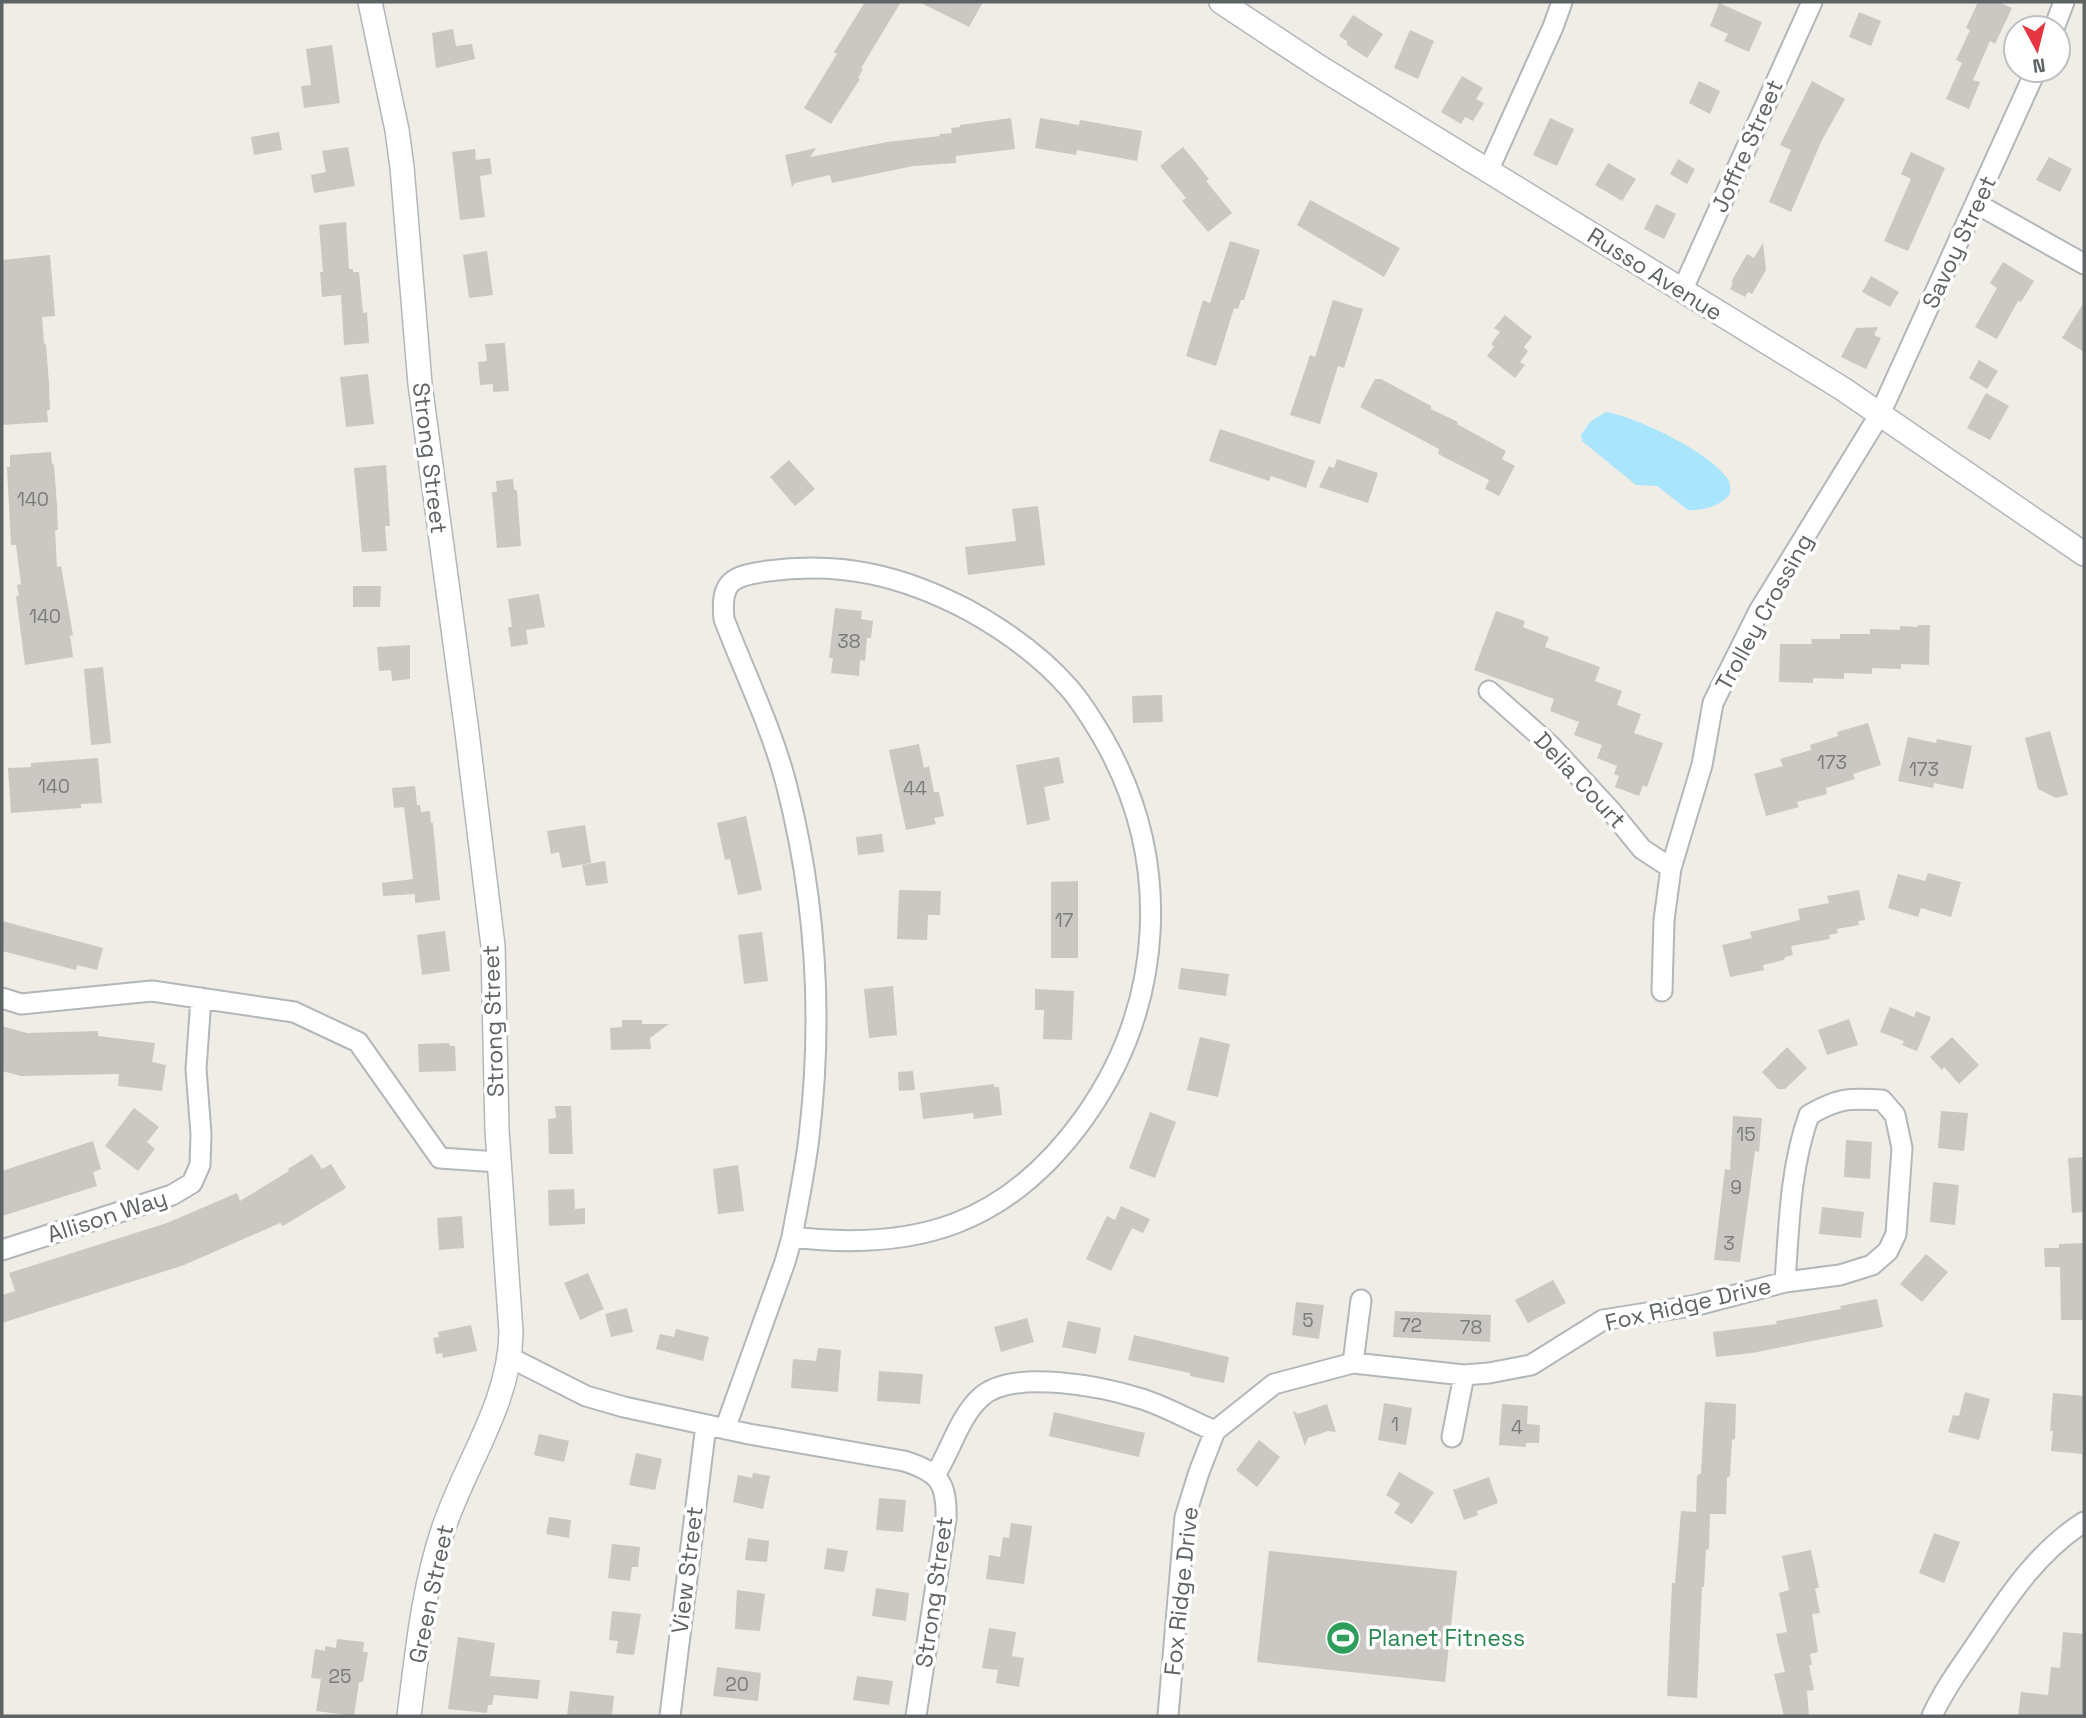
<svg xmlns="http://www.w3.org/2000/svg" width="2086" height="1718" font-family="'Space Grotesk',sans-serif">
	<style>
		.water { fill: #a9e5fd }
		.building { fill: #cbc7c2 }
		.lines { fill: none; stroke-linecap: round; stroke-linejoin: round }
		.minor-casing { stroke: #b3b7ba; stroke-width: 23 }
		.tertiary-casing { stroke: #b3b7ba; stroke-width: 26 }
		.minor { stroke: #fff; stroke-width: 19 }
		.tertiary { stroke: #fff; stroke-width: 23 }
		.labels { text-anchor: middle; stroke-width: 7; stroke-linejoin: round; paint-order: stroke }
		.number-label { font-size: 19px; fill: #797c7d }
		.street-label { font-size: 23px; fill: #5e6366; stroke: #fff }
		.leisure-label { font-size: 23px; fill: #27864d; stroke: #fff; text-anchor: start }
	</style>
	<rect width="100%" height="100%" fill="#f0ece6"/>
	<path class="water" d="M1606,412C1637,417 1709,452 1727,478C1731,483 1730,489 1730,494C1721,506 1702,511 1688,510L1657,486L1636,485L1582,441L1581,435L1591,421Z"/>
	<path class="building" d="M865,2H901L861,68L863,69L858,78L860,79L831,124L804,108L837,54L834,52Z
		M919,2H983L969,27Z
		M1978,2H1998L2012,8L1995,44L1990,41L1973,80L1980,82L1969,109L1946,99L1962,63L1956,60L1970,30L1966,28Z
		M1719,3L1762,22L1749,52L1724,41L1728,34L1710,26Z
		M1859,12L1881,21L1871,46L1849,37Z
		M1353,15L1383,34L1367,58L1347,45V41L1339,36Z
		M453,29L456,46L472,44L475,59L436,68L432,33Z
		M1410,30L1434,41L1418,79L1394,68Z
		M332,45L340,103L304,108L301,86L311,85L306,49Z
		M1462,76L1483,88L1476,99L1484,103L1473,121L1465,117L1461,124L1441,112Z
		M1699,81L1720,91L1710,114L1689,103Z
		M1812,81L1845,99L1822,140L1791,212L1769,202L1791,150L1780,145Z
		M1011,118L1015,149L956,156V163L913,166L832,183L830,175L795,183L792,187L785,155L816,148L810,157L887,142L940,136L939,134L952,133L951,128L960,127V125Z
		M1040,118L1079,125L1080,120L1142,131L1137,161L1077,150L1076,155L1035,148Z
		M1550,118L1574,129L1557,166L1533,155Z
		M279,132L282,150L254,155L251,137Z
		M348,147L355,186L314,193L311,175L326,172L322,151Z
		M1183,147L1209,179L1206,181L1232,213L1208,232L1182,201L1186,198L1160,166Z
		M475,149L476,160L490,158L492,174L480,176L485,217L460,220L452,152Z
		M1911,152L1945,168L1908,251L1884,241L1911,179L1901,174Z
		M2049,157L2072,169L2060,192L2036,180Z
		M1678,159L1695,169L1687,184L1670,174Z
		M1608,163L1636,179L1622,201L1595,185Z
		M1310,200L1400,248L1384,277L1297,225Z
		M1656,204L1676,214L1664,239L1644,229Z
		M346,222L349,269H353V272H359L363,313L367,312L369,343L344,345L341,295L322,297L320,272H323L319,225Z
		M1230,241L1260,250L1244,300H1241L1238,309L1234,308L1216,366L1186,356L1203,300L1210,303Z
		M1763,243L1766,270L1752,294L1748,292L1745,297L1730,289L1733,283L1731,282L1747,254L1754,258Z
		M487,251L493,295L469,298L463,255Z
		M50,255L55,316L42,317L44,343L46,344L49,384L50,410H47L48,422L2,425V260Z
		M2003,262L2034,281L2021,302L2018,301L1997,339L1975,327L1997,288L1990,283Z
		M1871,276L1899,292L1890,307L1862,292Z
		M1333,300L1363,309L1344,368L1338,366L1320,424L1290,415L1310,355L1315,357Z
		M2084,302V352L2062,338Z
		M1505,315L1532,337L1524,347L1528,351L1520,362L1525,365L1515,378L1487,356L1494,347L1491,344L1500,332L1494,328Z
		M1878,327L1874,335L1881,338L1866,369L1841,357L1856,328Z
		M505,343L509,391L493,392V384L480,385L478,362L487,361L485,344Z
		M1979,360L1998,371L1987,389L1969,378Z
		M368,374L374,424L346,427L340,377Z
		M1375,379H1381L1431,406V409L1458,422L1457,424L1506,451L1502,459L1515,466L1499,496L1485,489L1489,480L1438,454L1439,449L1360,407Z
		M1986,393L2009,406L1990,440L1967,428Z
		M1220,429L1315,461L1306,488L1271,476L1269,481L1209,461Z
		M51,452L52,464L54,465L57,505L58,530H55L57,567L61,566L73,635L70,636L73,657L25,665L16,596H19L17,585L21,584L16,545H11L7,467H10V455Z
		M1337,459L1378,473L1368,503L1319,487L1329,466L1334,468Z
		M789,460L815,489L795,506L770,477Z
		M386,465L390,526H385L387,551L362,552L354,468Z
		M513,479L514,489L517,491L521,546L497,548L492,492H497L496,481Z
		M1038,506L1045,565L968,575L965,547L1016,541L1012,509Z
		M353,586H381L380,607H353Z
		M539,594L545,627L526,630L528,644L511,647L508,627H512L508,599Z
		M835,608L862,611L861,619L873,621L871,638H867L865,661L860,660L859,676L831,673L833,658H829Z
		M1496,611L1525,621L1523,627L1549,637L1545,647L1600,667L1595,681L1622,691L1617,705L1641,714L1634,733L1663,743L1647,787L1643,785L1639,796L1615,787L1619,776L1614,774L1617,766L1597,758L1602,745L1574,735L1579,722L1550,711L1554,699L1474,670Z
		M1919,625H1930L1929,665L1901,664V669L1872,668V674L1844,673V679L1813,678V683L1779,682L1780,644H1812L1811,639H1840V634H1870V629L1900,630V626L1917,627Z
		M410,645V679L392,681L391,670L379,671L377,647Z
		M103,667L111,743L91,745L84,669Z
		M1162,695L1163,722L1133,723L1132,696Z
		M1868,723L1881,765L1853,774L1855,779L1826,788L1827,794L1797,802L1799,807L1766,816L1754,774L1783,766L1780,759L1811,750L1810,745L1838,736L1837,732Z
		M2050,731L2068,795L2056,798L2038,789L2025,738Z
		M1908,737L1936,743L1937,739L1972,746L1963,789L1934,783L1933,788L1898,781Z
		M919,744L924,768L929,766L934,792H939L944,816L934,818L936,824L906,830L889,750Z
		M1059,757L1064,783L1044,787L1050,820L1027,825L1016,765Z
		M98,758L102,803L81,804V808L11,813L8,768L31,767V763Z
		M415,786L417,805H420L421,812L430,811L431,823H433L440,900L415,903V894L383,896L382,883L413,879L404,807L394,808L392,788Z
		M746,816L762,890L738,895L730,859L725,860L717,823Z
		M585,825L591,863L562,868L559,852L551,854L547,831Z
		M882,834L884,852L858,855L856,837Z
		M605,861L608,883L586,886L582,865Z
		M1928,873L1961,882L1951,917L1921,908L1918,917L1888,908L1898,874L1925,881Z
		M1078,881V958H1051V882Z
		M899,890L941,891L940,915H928L927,940L897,939Z
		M1859,890L1865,920L1858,921L1859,925L1837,929L1838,933L1829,935L1830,939L1791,946L1793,955L1785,957L1784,960L1763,965L1764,970L1730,977L1722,945L1752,938L1750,932L1800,920L1798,909L1829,903L1827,896Z
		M2,921L103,948L97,970L77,965L76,970L2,951Z
		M445,931L450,971L422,975L417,935Z
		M762,932L768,981L744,984L738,935Z
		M1181,968L1229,974L1226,996L1178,989Z
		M893,986L897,1035L869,1038L864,989Z
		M1035,989L1074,991L1072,1040L1043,1039L1044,1010H1035Z
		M1890,1007L1914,1017L1916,1011L1931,1017L1917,1051L1902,1045L1904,1041L1880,1032Z
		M1849,1019L1858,1045L1827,1055L1818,1030Z
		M622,1020H642V1024H669L650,1038L651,1049L611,1050L610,1028L622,1027Z
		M2,1026L27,1033L98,1031V1036L155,1043L152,1062L166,1065L162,1091L118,1086L119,1074L21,1076L2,1071Z
		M1200,1037L1230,1044L1218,1097L1187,1090Z
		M1952,1037L1979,1065L1959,1084L1944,1067L1942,1070L1930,1057Z
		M449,1043L450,1046H455L456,1071L419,1072L418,1044Z
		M1787,1047L1807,1068L1785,1089H1778L1762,1072Z
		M913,1071L915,1090L899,1091L898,1072Z
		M994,1084V1087H999L1002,1115L974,1119L973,1113L923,1119L920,1093Z
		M555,1106H571L573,1154H549L548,1119L556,1118Z
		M134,1108L159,1127L147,1142L155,1149L138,1171L105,1146Z
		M1941,1111L1968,1113L1964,1151L1938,1148Z
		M1150,1112L1176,1122L1155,1178L1129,1168Z
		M1733,1116L1762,1118L1759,1152L1755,1151L1740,1262L1714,1260L1725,1169L1730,1170Z
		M1846,1140L1872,1142L1870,1179L1844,1177Z
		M93,1141L101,1169L93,1172L97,1186L2,1216V1171Z
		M312,1154L322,1169L331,1164L346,1188L283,1226L280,1223L184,1265L2,1323V1295L15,1291L9,1273L167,1223L237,1193L240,1201L289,1171L288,1169Z
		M2084,1157V1212L2072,1213L2068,1158Z
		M738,1165L744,1211L718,1214L713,1169Z
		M1933,1182L1959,1185L1955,1225L1930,1222Z
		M574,1189L575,1209L585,1208V1224L549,1226L548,1190Z
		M1121,1206L1150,1219L1143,1233L1132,1228L1111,1271L1086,1259L1107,1216L1115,1220Z
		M1822,1207L1864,1212L1861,1238L1819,1234Z
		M462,1216L464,1248L439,1250L437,1218Z
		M2084,1243V1320H2061L2060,1267H2045L2044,1248H2059V1244Z
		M1926,1254L1948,1272L1922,1302L1900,1284Z
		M588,1273L604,1309L580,1320L564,1283Z
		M1553,1280L1566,1303L1528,1323L1515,1300Z
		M1877,1299L1883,1327L1752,1353L1716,1357L1713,1332L1777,1324L1776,1321L1841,1309L1840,1306Z
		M1296,1302L1324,1305L1319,1339L1292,1335Z
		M627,1308L633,1332L611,1337L605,1314Z
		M1395,1311L1491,1315L1490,1342L1393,1337Z
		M1027,1318L1034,1342L1001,1352L994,1327Z
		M1068,1321L1101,1328L1096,1354L1062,1347Z
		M471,1325L477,1351L443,1358L442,1353L436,1354L433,1338L439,1337L438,1332Z
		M676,1329L709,1337L703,1361L656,1349L660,1334L674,1337Z
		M1134,1335L1229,1357L1224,1383L1190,1376V1373L1128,1360Z
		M818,1348L841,1350L838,1392L791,1388L793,1359L816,1361Z
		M879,1371L923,1374L920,1404L877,1401Z
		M1965,1392L1990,1399L1979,1440L1948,1432L1953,1415L1959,1416Z
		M2053,1393L2084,1396L2082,1454L2051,1451L2053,1431H2050Z
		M1705,1402L1736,1404L1735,1439L1732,1440L1730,1476L1727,1478L1726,1514H1710L1709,1549L1706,1550L1704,1587H1702L1697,1698L1667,1696L1672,1583H1675L1681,1511L1696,1512L1697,1476L1701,1473Z
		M1384,1403L1412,1408L1406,1445L1378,1440Z
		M1327,1404L1336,1432L1328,1431L1308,1438L1305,1446L1293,1411L1298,1414Z
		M1502,1404L1528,1406L1527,1424L1540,1425L1539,1443H1526V1447L1499,1445Z
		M1054,1412L1145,1433L1139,1457L1049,1436Z
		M539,1434L569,1441L564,1462L534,1455Z
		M1259,1440L1280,1457L1257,1487L1236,1470Z
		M636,1453L662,1459L655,1490L629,1485Z
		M1399,1472L1434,1492L1412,1524L1394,1513L1400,1504L1386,1495Z
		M753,1473L770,1476L763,1509L733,1502L738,1475L752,1478Z
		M1489,1477L1498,1503L1477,1511L1478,1515L1464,1520L1453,1490Z
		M879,1498L906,1500L903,1532L876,1530Z
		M549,1517L571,1520L569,1538L546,1534Z
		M1011,1523L1032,1526L1024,1584L986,1579L989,1555L1000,1557L1003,1537L1009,1538Z
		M1934,1533L1960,1542L1944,1583L1919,1573Z
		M748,1538L769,1541L767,1562L745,1560Z
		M612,1544L640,1547L638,1567H632L630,1581L608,1578Z
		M827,1548L848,1551L844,1572L824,1569Z
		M1811,1550L1819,1588H1815L1820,1613L1812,1614L1818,1652L1810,1654L1812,1665H1809L1814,1690L1807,1691L1809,1716H1784L1774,1674L1785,1672L1776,1634L1787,1632L1779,1593L1789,1590L1782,1556Z
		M1269,1551L1457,1571L1445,1682L1257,1662Z
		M876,1588L909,1593L906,1621L872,1616Z
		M737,1590L765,1594L760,1631L735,1629Z
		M612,1611L641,1614L634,1655L616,1653L618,1641L609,1640Z
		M989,1628L1016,1632L1012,1656L1024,1658L1019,1687L996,1683L998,1670L982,1668Z
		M2063,1632L2084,1634V1716H2018L2021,1692L2048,1695L2051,1667L2060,1668Z
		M458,1637L495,1643L490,1676L540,1680L538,1699L494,1695L492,1705H488L487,1713L448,1709Z
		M337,1639L364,1642L363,1652H368L363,1682H359L354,1716L316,1711L321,1679L311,1678L315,1649L325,1651V1646L336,1648Z
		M717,1667L761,1673L758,1701L713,1696Z
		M857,1676L893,1681L889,1705L853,1700Z
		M570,1691L614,1696L612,1716H567Z"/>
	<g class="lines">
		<g class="minor-casing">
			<path id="minor" d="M2054,28L2064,2
				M1488,171L1553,27L1562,2
				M1977,204L2084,264
				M1682,291L1812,2
				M1489,691L1550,745L1611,811L1642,849L1671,868
				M1662,991L1664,920L1671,868L1702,765L1713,703L1759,611L1880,414L2036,70
				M2,998L21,1004L152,991L294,1012L358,1042L440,1158L498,1162
				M2,1250L172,1195L192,1183L200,1165L201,1134L196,1069L201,998
				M511,1358L586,1396L624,1407L749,1434L904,1461C939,1472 947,1482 946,1519L916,1716
				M1353,1363L1361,1300
				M725,1429L785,1262L792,1237C917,1252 1008,1224 1084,1118C1165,1004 1173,860 1103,738C1093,721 1082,703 1069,688C1042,657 1004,630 968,610C903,576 842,561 768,571C733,576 720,580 724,619C745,674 771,726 786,783C816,899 823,1019 809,1137C805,1171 798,1204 792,1237
				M1452,1437L1464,1375
				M935,1475C951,1450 959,1417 981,1397C1014,1368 1104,1387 1142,1399C1167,1407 1191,1421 1215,1431
				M670,1716L706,1425
				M1168,1716L1185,1517L1199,1472L1215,1431L1274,1384L1353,1363L1464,1375L1489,1373L1531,1365L1603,1320L1697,1305L1785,1282L1840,1275L1872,1265L1888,1251L1896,1234L1902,1148L1895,1115L1882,1100C1849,1098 1838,1098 1809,1115C1790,1168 1789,1226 1785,1282
				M1932,1716C1944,1689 1961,1667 1977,1643C2008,1597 2037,1552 2084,1522"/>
		</g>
		<g class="tertiary-casing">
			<path id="tertiary" d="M370,2L397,130L402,167L420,384L467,732L493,946L497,1130L511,1332C510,1403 466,1462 444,1527C423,1588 417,1653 409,1716
				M1221,2L1321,68L1843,389L2084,554"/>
		</g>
		<use href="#minor" class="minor"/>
		<use href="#tertiary" class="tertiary"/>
	</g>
	<defs>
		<g id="stadium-disc" transform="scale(1.75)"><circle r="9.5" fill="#2e9e5b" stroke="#fff"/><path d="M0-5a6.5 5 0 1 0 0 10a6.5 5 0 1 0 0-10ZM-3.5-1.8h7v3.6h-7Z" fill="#fff"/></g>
	</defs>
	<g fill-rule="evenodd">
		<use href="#stadium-disc" x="1343" y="1638"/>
	</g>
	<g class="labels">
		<g class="number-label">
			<text x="33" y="506">140</text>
			<text x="45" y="623">140</text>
			<text x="849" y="648">38</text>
			<text x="1832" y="769">173</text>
			<text x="1924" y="776">173</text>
			<text x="54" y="793">140</text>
			<text x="915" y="795">44</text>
			<text x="1064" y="927">17</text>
			<text x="1746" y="1141">15</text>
			<text x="1736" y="1194">9</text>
			<text x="1729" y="1250">3</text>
			<text x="1308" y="1327">5</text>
			<text x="1411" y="1332">72</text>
			<text x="1471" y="1334">78</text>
			<text x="1395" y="1431">1</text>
			<text x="1517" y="1434">4</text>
			<text x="340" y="1683">25</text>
			<text x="737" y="1691">20</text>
		</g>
		<g class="street-label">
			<text transform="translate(1747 146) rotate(-66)" y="8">Joffre Street</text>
			<text transform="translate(1959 242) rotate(-65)" y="8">Savoy Street</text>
			<text transform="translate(1655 274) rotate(32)" y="8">Russo Avenue</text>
			<text transform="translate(430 458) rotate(83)" y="8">Strong Street</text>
			<text transform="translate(1764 612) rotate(-61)" y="8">Trolley Crossing</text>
			<text transform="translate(1580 780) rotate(47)" y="8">Delia Court</text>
			<text transform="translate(493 1021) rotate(-92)" y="8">Strong Street</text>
			<text transform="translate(107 1216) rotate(-18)" y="8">Allison Way</text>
			<text transform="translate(1688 1304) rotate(-13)" y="8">Fox Ridge Drive</text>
			<text transform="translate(687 1570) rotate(-83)" y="8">View Street</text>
			<text transform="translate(1181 1591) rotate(-84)" y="8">Fox Ridge Drive</text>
			<text transform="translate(934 1592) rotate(-82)" y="8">Strong Street</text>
			<text transform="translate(431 1594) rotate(-78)" y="8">Green Street</text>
		</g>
		<g class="leisure-label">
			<text x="1368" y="1646">Planet Fitness</text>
		</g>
	</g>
	<rect width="2086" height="1718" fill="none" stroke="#5e6366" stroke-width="7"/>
	<g transform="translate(2037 49) rotate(173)"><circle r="33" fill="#ffffff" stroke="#bfc1c2" stroke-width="2"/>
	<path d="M0-5L12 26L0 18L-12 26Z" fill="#e63642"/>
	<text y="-10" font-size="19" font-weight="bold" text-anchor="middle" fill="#5e6366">N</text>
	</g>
</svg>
